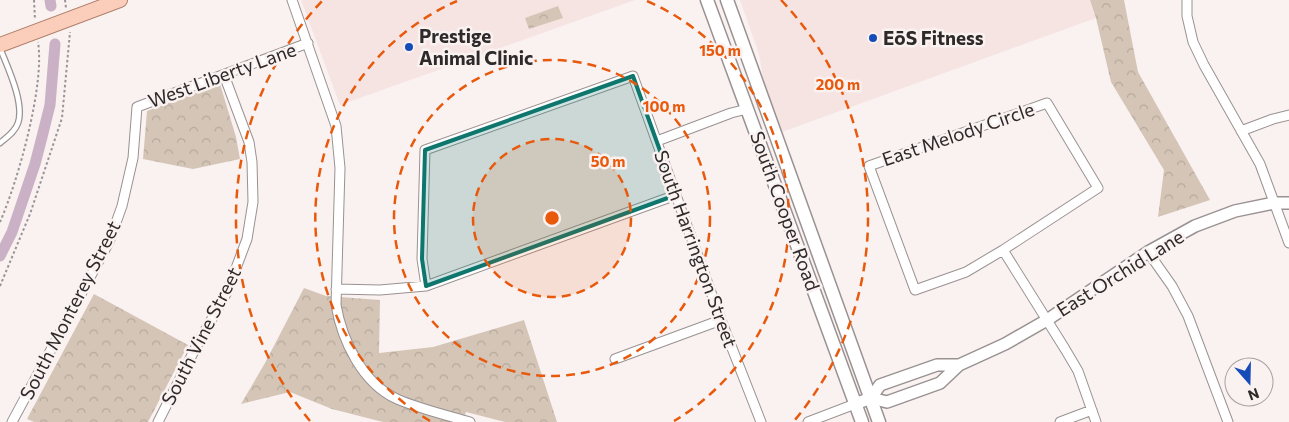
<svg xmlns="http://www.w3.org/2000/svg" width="1289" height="422" font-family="Commissioner,sans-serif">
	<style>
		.built { fill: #f6e4e3 }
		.park { fill: url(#park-crowns) }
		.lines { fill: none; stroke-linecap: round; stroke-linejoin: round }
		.canal { stroke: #cbb1c5; stroke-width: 11 }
		.service-casing { stroke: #9a9292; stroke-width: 7 }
		.minor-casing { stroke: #9a9292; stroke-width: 11 }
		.tertiary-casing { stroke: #9a9292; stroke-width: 14 }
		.secondary-casing { stroke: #9a9292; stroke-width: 15 }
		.primary-casing { stroke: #b0806a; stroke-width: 16 }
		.path { stroke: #9a9494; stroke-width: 2; stroke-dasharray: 2.5 2.5; stroke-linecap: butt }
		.service { stroke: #fff; stroke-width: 4.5 }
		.minor { stroke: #fff; stroke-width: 9 }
		.tertiary { stroke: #fff; stroke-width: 11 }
		.secondary { stroke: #fff; stroke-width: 12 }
		.primary { stroke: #facebb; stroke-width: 14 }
		.marked { fill: #0f766e; fill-opacity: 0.2; stroke: #0f766e; stroke-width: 4; stroke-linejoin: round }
		.ring { fill: none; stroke: #e8590c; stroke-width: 2.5; stroke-dasharray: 9 6 }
		.poi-dot { fill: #154cb7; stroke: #faf1f1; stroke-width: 2 }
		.labels { text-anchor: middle; stroke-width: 5; stroke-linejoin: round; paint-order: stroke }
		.poi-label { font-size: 19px; font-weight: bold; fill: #2d2a29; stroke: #faf1f1; text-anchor: start }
		.street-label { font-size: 19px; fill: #2d2a29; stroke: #faf1f1 }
		.centre { fill: #e8590c; stroke: #faf1f1; stroke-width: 2.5 }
		.ring-label { font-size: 15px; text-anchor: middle; font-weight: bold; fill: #e8590c; stroke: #faf1f1; stroke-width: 5; stroke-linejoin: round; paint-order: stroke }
	</style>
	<defs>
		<pattern id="park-crowns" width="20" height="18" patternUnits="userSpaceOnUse" patternTransform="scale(1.25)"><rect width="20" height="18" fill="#d4c5b6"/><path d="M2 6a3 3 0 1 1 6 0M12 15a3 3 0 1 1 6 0" fill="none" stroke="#b6a99c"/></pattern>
	</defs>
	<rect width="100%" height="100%" fill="#faf1f1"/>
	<path class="built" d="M301,0H635L340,105Z
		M740,0H1090L1096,18L782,132L764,83L759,54Z"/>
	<path class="park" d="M1090,0H1124L1138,72L1210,200L1158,217L1164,170L1111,82L1096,18Z
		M558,6L563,18L529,29L525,18Z
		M220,84L236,137L240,159L193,169L143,159L147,111Z
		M304,288L326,296L380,300L379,353L433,347L524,320L557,422H505L466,412L463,422H383L332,409L290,392L241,404L265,363Z
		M94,294L188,345L148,422H34L27,419Z"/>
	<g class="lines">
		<path class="canal" d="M50,0L51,6
			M0,256L12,232L35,164L42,137L50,105L55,44"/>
		<g class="service-casing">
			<path id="service" d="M0,143C7,137 15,132 18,123C25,103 7,66 0,48"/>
		</g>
		<g class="minor-casing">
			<path id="minor" d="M292,0L336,126L340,168L336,305C342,340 362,383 397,399C420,409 446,415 470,422
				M1187,0V16L1193,42L1204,65L1260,164L1289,243
				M1047,103L1098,188L1003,250L966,272L915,290L869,166Z
				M1241,131L1273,119L1289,115
				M657,141L731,113L747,109
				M1003,250L1065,349L1078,371L1096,422
				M1148,252L1172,286L1188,316L1228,422
				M426,286L422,259L425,150L633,76L721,320L761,422
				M336,289L380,290L426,286L676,195
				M615,359L721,320
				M12,422L109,242L122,206L133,158L137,107L308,43
				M158,422L196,347L227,292L247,239L253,202L252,162L249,142L224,75
				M808,422L855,404
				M1060,422L1092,410"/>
		</g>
		<g class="tertiary-casing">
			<path id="tertiary" d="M871,398L887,402L940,383L959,365L1005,344L1047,320L1148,252L1195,226L1235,211L1274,203H1289
				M855,404L871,398L880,385L937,365H959"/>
		</g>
		<g class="secondary-casing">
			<path id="secondary" d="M707,0L862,422
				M727,0L879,422"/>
		</g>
		<g class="primary-casing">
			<path id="primary" d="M0,45L120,0"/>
		</g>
		<path class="path" d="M34,0L35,20
			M65,0L66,8
			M0,222C18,181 45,85 38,42
			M0,286L30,214L62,118L70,32"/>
		<use href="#service" class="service"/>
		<use href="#minor" class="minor"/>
		<use href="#tertiary" class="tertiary"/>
		<use href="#secondary" class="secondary"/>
		<use href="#primary" class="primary"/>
	</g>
	<path class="marked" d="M633,76L676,195L426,286L422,259L425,150Z"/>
	<circle cx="552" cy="218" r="79" fill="#e8590c" fill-opacity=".12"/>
	<g class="ring">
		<circle cx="552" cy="218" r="79"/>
		<circle cx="552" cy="218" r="158"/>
		<path d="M430 421A237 237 0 0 1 457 1M647 1A237 237 0 0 1 674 421"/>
		<path d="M310 421A316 316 0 0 1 323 0M781 0A316 316 0 0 1 794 421"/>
	</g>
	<g class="poi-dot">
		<circle cx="873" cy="38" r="5"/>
		<circle cx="409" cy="47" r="5"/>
	</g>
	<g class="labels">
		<g class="poi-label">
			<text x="419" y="43">Prestige<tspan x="419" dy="22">Animal Clinic</tspan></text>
			<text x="883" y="45">EōS Fitness</text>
		</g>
		<g class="street-label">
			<text transform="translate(222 75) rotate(-20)" y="7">West Liberty Lane</text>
			<text transform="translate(958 134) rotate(-19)" y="7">East Melody Circle</text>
			<text transform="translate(785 211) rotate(70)" y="7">South Cooper Road</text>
			<text transform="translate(696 249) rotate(70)" y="7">South Harrington Street</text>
			<text transform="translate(1120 273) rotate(-32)" y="7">East Orchid Lane</text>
			<text transform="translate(70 310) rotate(-63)" y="7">South Monterey Street</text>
			<text transform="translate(201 336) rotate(-63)" y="7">South Vine Street</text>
		</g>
	</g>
	<circle cx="552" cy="218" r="8" class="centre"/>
	<g class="ring-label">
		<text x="720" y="56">150 m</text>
		<text x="838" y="90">200 m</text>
		<text x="664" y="112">100 m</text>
		<text x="608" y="167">50 m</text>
	</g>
	<g transform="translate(1249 382) rotate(160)"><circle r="24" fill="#faf1f1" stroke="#a8a1a1"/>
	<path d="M0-4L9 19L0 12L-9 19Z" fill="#154cb7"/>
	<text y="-8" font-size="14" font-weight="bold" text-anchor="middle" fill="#2d2a29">N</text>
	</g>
</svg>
